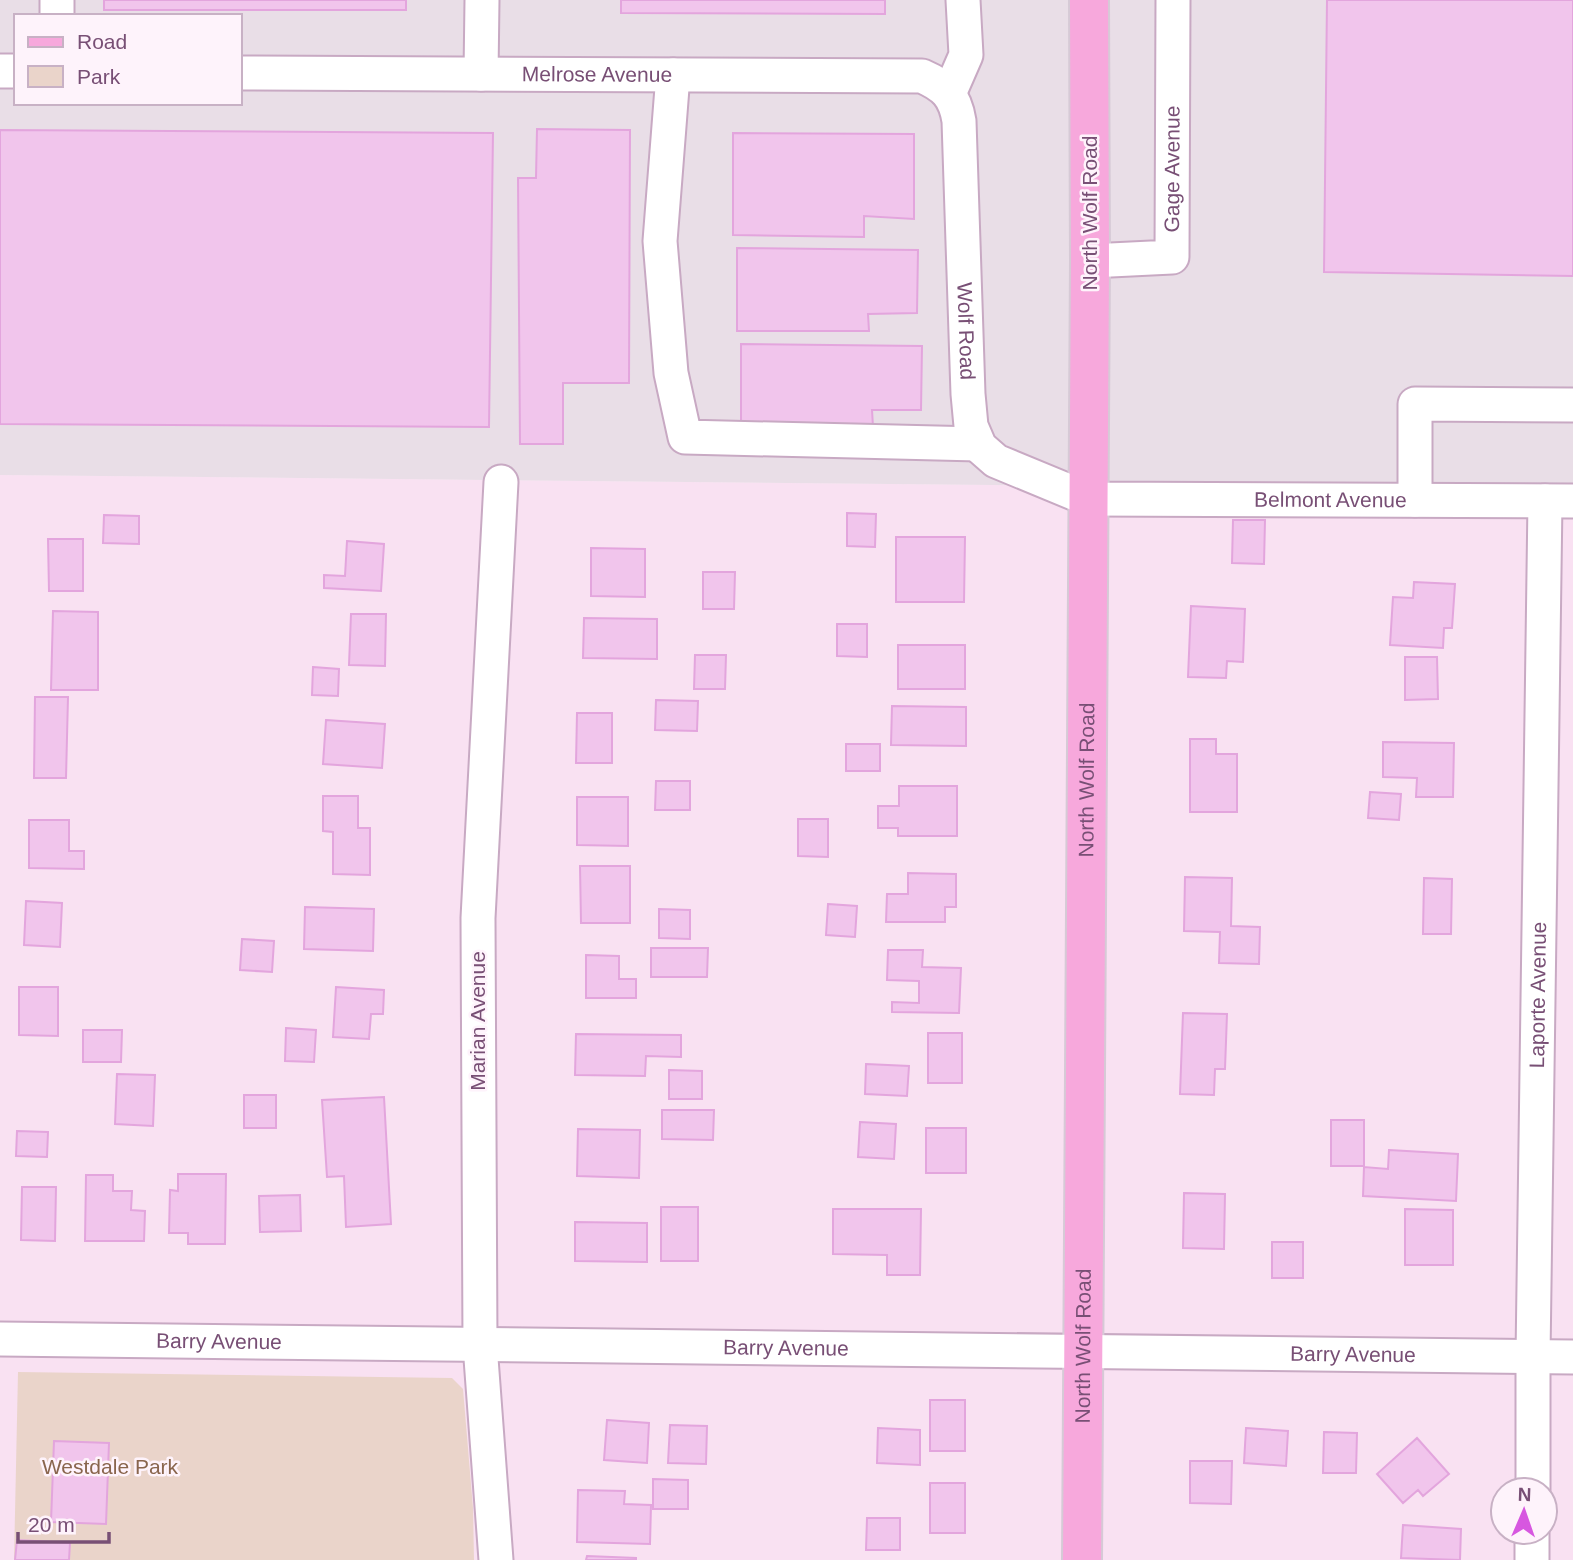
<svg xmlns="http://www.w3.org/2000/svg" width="1573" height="1560" font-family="Helvetica,sans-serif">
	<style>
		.residential { fill: #f9e1f2; fill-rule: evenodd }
		.industrial { fill: #e9dee7; fill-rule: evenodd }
		.green { fill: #ead4ca }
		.building { fill: #f1c5ec; stroke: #e3a5dd; stroke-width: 2 }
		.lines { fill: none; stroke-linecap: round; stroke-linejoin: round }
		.minor-casing { stroke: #c8a9c3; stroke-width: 37 }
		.major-casing { stroke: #d6cad6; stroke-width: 42 }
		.minor { stroke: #fff; stroke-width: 33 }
		.major { stroke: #f7a8dc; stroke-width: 38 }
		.labels { text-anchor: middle; stroke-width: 5; stroke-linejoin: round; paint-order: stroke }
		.street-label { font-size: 21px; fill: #784f75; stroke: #fef3fb }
		.park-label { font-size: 21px; fill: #89654d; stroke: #fef3fb }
	</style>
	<rect width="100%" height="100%" fill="#fcecf7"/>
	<path class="residential" d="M0,475L1080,486L1073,1560H0Z
		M1099,510L1573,511V1560H1091ZM1503,1490H1545V1532H1503Z"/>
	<path class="industrial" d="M0,0H1070L1080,486L0,475ZM16,16H240V103H16Z
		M1109,0H1573V487L1105,486Z"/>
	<path class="green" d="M18,1372L452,1378L463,1389L473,1508L474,1560H14Z"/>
	<path class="building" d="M104,0H406V10H104Z
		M621,0H885V14L621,13Z
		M1327,0H1573V276L1324,272Z
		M537,129L630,130L629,383H563V444H520L518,178H536Z
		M0,130L493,133L489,427L0,424Z
		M733,133L914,134V219L864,216V237L733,235Z
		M737,248L918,250L917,313L868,314L869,331H737Z
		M741,344L922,346L921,410H872L873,427H741Z
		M847,513L876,514L875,547L847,546Z
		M104,515L139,516V544L103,543Z
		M1233,520H1265L1264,564L1232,563Z
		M896,537H965L964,602H896Z
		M48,539H83V591H49Z
		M347,541L384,544L381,591L324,588V575L345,576Z
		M591,548L645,549V597L591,596Z
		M703,572H735L734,609H703Z
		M1414,582L1455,584L1452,628H1444L1443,648L1390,645L1393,597L1413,598Z
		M1191,606L1245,609L1243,662L1227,661L1226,678L1188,677Z
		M53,611L98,612V690H51Z
		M351,614H386L385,666L349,665Z
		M584,618L657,619V659L583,658Z
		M837,624H867V657L837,656Z
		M898,645H965V689H898Z
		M695,655H726L725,689H694Z
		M1405,657H1437L1438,699L1405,700Z
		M313,667L339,669L338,696L312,695Z
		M35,697H68L66,778H34Z
		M656,700L698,701L697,731L655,730Z
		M892,706L966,707V746L891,745Z
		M577,713H612V763H576Z
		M326,720L385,724L382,768L323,764Z
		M1190,739H1216V754H1237V812H1190Z
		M1383,742L1454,743L1453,797H1416L1417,778L1383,777Z
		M846,744H880V771H846Z
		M656,781H690V810H655Z
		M899,786H957V836H898V828H878V806H899Z
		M1370,792L1401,794L1399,820L1368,818Z
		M323,796H358V828H370V875L333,874V832L323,831Z
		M577,797H628V846L577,845Z
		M798,819H828V857L798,856Z
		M29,820H69V851H84V869L29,868Z
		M580,866H630V923H581Z
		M908,873L956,874V907H945V922H886L887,894H908Z
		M1185,877L1232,878L1231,926L1260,927L1259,964L1219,963L1220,932L1184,931Z
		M1424,878L1452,879L1451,934H1423Z
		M26,901L62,903L60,947L24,945Z
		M828,904L857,906L855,937L826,935Z
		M305,907L374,909L373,951L304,949Z
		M659,909L690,910V939L659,938Z
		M242,939L274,941L272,972L240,970Z
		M651,948H708L707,977H651Z
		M888,950H923L922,967L961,968L959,1013L892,1012V1002L919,1003V981L887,980Z
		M586,955L619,956V979H636V998H586Z
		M19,987H58V1036L19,1035Z
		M336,987L384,990L383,1014H371L369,1039L333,1037Z
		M1183,1013L1227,1014L1225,1069H1215L1214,1095L1180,1094Z
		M286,1028L316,1030L314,1062L285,1061Z
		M83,1030H122L121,1062H83Z
		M928,1033H962V1083H928Z
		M576,1034L681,1035V1057L646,1056L645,1076L575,1075Z
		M866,1064L909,1066L907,1096L865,1094Z
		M669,1070L702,1071V1099H669Z
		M117,1074L155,1075L153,1126L115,1124Z
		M244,1095H276V1128H244Z
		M384,1097L391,1224L346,1227L344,1176L327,1177L322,1100Z
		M662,1110H714L713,1140L662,1139Z
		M1331,1120H1364V1166H1331Z
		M860,1122L896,1124L894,1159L858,1157Z
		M926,1128H966V1173H926Z
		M578,1129L640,1130L639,1178L577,1176Z
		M17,1131L48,1132L47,1157L16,1156Z
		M1389,1150L1458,1154L1456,1201L1363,1196L1364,1167L1388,1169Z
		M178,1174H226L225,1244H188V1233H169L170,1190L178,1191Z
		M86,1175H113V1191H132L131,1210L145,1211L144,1241H85Z
		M22,1187H56L55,1241L21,1240Z
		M1184,1193L1225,1194L1224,1249L1183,1248Z
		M300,1195L301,1231L260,1232L259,1196Z
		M661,1207H698V1261H661Z
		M833,1209H921L920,1275H887V1255L833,1254Z
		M1405,1209L1453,1210V1265H1405Z
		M575,1222L647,1223V1262L575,1261Z
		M1272,1242H1303V1278H1272Z
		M930,1400H965V1451H930Z
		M607,1420L649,1423L647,1463L604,1460Z
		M670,1425L707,1426L706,1464L668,1463Z
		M878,1428L920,1430V1465L877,1463Z
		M1246,1428L1288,1431L1286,1466L1244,1463Z
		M1324,1432L1357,1433L1356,1473H1323Z
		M1417,1438L1449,1474L1423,1496L1418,1490L1403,1503L1377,1474Z
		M54,1441L109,1443L106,1524L51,1522Z
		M1190,1461H1232L1231,1504L1190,1503Z
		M653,1479L688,1480V1509H653Z
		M930,1483H965V1533H930Z
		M578,1490L625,1491L624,1504L651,1505L650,1544L577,1542Z
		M867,1518H900V1550H866Z
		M1403,1525L1461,1529L1460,1560L1401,1558Z
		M17,1540L70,1543L69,1560H15Z
		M587,1556L636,1558V1560H586Z"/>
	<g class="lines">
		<g class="minor-casing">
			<g id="minor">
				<path d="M57,16V0"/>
				<path d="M0,71H16"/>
				<path id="s1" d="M240,73L922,76C945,86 955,96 959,121L968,394L971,426L980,447L996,461L1088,499L1573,501"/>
				<path d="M481,74L482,0"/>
				<path d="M673,75L660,241L671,373L685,437L978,444"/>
				<path d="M949,94L966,55L963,0"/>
				<path id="s2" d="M1090,261L1172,257L1173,0"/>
				<path d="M1415,500V404L1573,405"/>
				<path id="s3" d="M0,1339L1573,1357"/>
				<path id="s4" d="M1533,1490V1356L1545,501"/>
				<path d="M496,1560L480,1345L478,918L501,482"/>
				<path d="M1532,1560V1532"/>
			</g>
		</g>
		<g class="major-casing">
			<g id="major">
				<path id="s5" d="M1082,1560L1090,261L1089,0"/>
			</g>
		</g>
		<use href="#minor" class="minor"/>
		<use href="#major" class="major"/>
	</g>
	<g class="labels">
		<g class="street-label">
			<text dy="7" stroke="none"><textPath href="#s1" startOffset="357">Melrose Avenue</textPath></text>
			<text dy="7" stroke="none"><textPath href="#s2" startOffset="170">Gage Avenue</textPath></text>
			<text transform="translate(1090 213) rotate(-90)" y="7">North Wolf Road</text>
			<text dy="7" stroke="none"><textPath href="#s1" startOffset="954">Wolf Road</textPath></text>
			<text dy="7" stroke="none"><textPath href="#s1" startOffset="1435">Belmont Avenue</textPath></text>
			<text dy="7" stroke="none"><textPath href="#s5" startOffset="780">North Wolf Road</textPath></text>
			<text dy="7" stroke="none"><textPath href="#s4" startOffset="495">Laporte Avenue</textPath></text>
			<text transform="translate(478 1021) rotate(-90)" y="7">Marian Avenue</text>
			<text dy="7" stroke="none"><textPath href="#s3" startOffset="219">Barry Avenue</textPath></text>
			<text dy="7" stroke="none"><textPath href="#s5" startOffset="214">North Wolf Road</textPath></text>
			<text dy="7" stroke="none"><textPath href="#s3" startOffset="786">Barry Avenue</textPath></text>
			<text dy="7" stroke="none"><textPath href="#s3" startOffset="1353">Barry Avenue</textPath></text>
		</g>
		<g class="park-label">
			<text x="110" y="1474">Westdale Park</text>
		</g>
	</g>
	<rect x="14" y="14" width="228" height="91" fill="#fef3fb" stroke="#c8b1c5" stroke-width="2"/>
	<rect x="28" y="37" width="35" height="10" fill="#f7a8dc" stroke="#c8b1c5" stroke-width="2"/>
	<text x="77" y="49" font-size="21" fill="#784f75">Road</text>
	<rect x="28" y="66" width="35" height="21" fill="#ead4ca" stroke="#c8b1c5" stroke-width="2"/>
	<text x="77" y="84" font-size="21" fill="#784f75">Park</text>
	<g transform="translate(1524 1511) rotate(2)"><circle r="33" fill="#fef3fb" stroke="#c8b1c5" stroke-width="2"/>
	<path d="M0-5L12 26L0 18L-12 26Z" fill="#d757e0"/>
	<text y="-10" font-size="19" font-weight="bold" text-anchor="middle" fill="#784f75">N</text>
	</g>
	<path d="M18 1532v10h91v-10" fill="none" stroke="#784f75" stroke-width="3.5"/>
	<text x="28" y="1532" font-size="21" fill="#784f75" stroke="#fef3fb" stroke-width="5" paint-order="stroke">20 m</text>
</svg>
